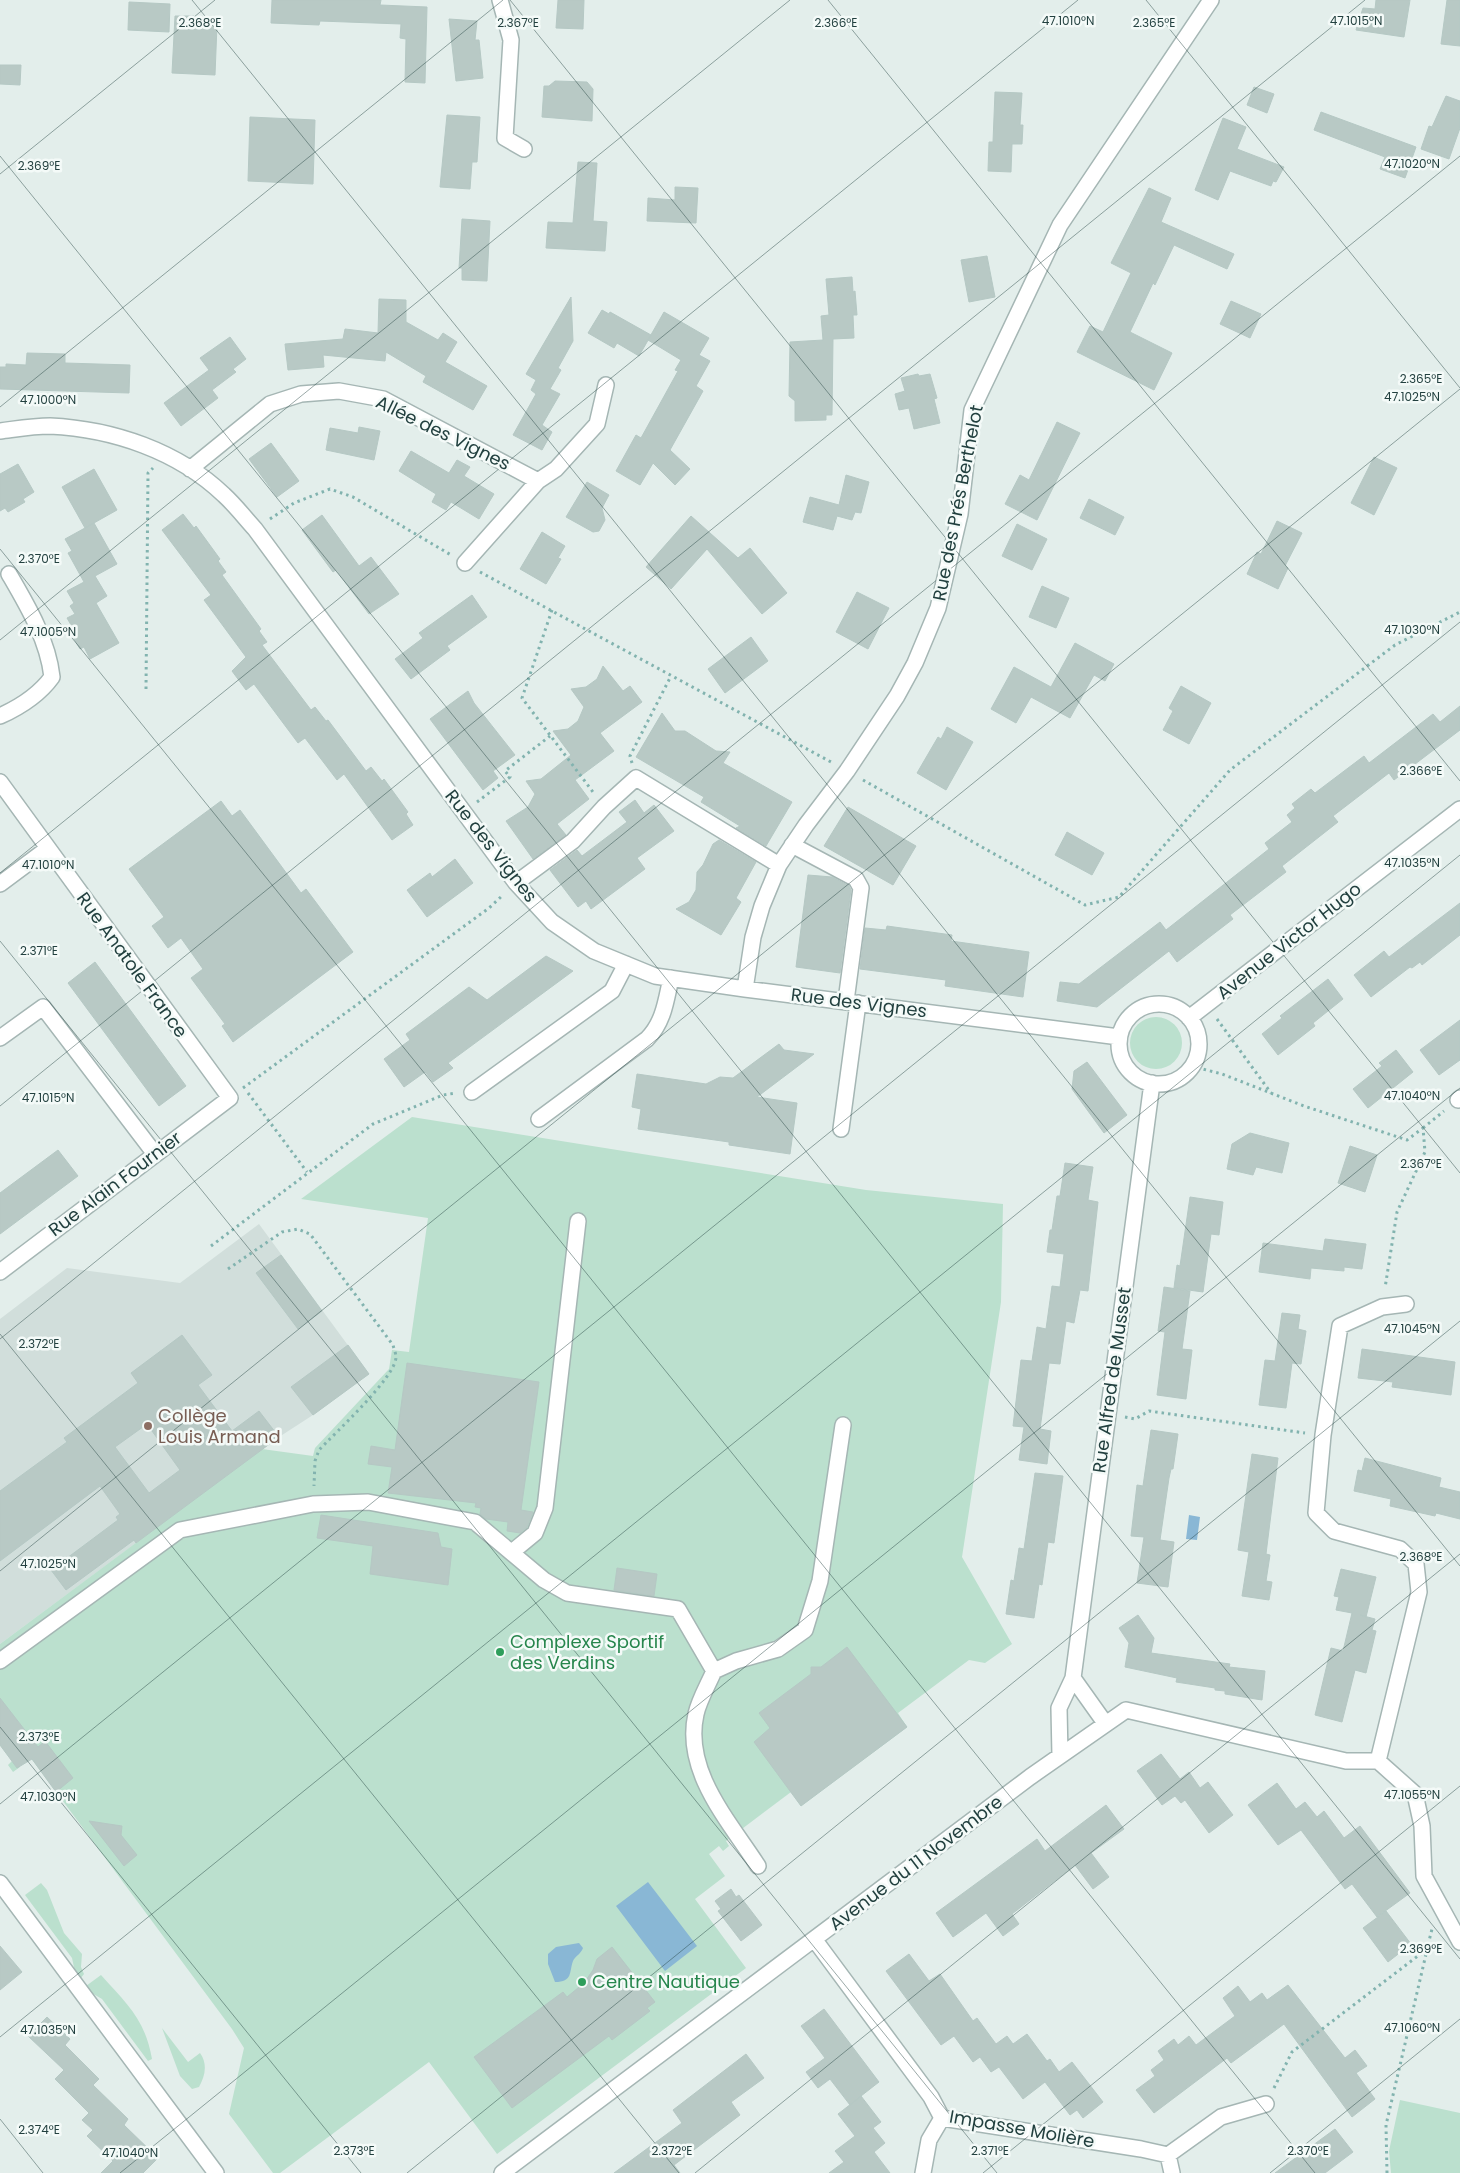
<svg xmlns="http://www.w3.org/2000/svg" width="1460" height="2173" font-family="Poppins,sans-serif">
	<style>
		.built { fill: #d1dedb }
		.green { fill: #bbe0ce }
		.water { fill: #89b7d5 }
		.building { fill: #b8c9c5; stroke: #b5c8c4; fill-rule: evenodd }
		.lines { fill: none; stroke-linecap: round; stroke-linejoin: round }
		.minor-casing { stroke: #a5b6b4; stroke-width: 18 }
		.path { stroke: #82b3af; stroke-width: 3; stroke-dasharray: 2.5 4; stroke-linecap: butt }
		.minor { stroke: #fff; stroke-width: 15 }
		.ticks { fill: none; stroke: #22403f; stroke-width: 1; stroke-opacity: 0.45 }
		.education-dot { fill: #8d6e63; stroke: #f4faf8; stroke-width: 2 }
		.leisure-dot { fill: #2e9e5b; stroke: #f4faf8; stroke-width: 2 }
		.labels { text-anchor: middle; stroke-width: 5; stroke-linejoin: round; paint-order: stroke }
		.street-label { font-size: 18px; fill: #22403f; stroke: #f4faf8 }
		.education-label { font-size: 18px; fill: #785e54; stroke: #f4faf8; text-anchor: start }
		.leisure-label { font-size: 18px; fill: #27864d; stroke: #f4faf8; text-anchor: start }
		.ticks-label { font-size: 12px; text-anchor: middle; fill: #22403f; stroke: #f4faf8; stroke-width: 5; stroke-linejoin: round; paint-order: stroke }
	</style>
	<rect width="100%" height="100%" fill="#e3eeeb"/>
	<path class="built" d="M259,1224L369,1374L313,1415L279,1437L0,1644V1319L67,1268L180,1283Z"/>
	<path class="green" d="M1130 1043a26 26 0 1 1 52 0a26 26 0 1 1-52 0Z
		M412,1117L866,1190L1003,1204L1001,1302L962,1557L1012,1644L985,1663L969,1660L898,1713L907,1727L801,1806L791,1792L726,1841L729,1846L723,1851L719,1846L709,1854L725,1876L695,1899L746,1968L497,2154L429,2062L280,2173H273L229,2114L244,2048L232,2029L28,1754L17,1762L20,1767L13,1772L8,1765L12,1761L0,1745V1644L262,1449L313,1456L315,1448L389,1369L392,1350L409,1352L428,1218L301,1199Z
		M41,1883L47,1890L64,1933L82,1954L81,1967L84,1974L80,1979L75,1972L72,1958L25,1895Z
		M101,1975C127,2004 145,2019 152,2059L148,2061L102,1999L90,1992L86,1986Z
		M162,2028L188,2062L200,2053C208,2064 205,2076 199,2087L192,2089L180,2076Z
		M1400,2100L1460,2113V2173H1391L1389,2151Z"/>
	<path class="water" d="M1189,1515L1200,1517L1197,1540L1186,1539Z
		M648,1882L697,1946L665,1971L616,1906Z
		M579,1943L583,1948C581,1954 575,1956 573,1961C569,1972 573,1982 555,1982L548,1964V1954L556,1947Z"/>
	<path class="building" d="M272,0H381L380,5L427,7L425,83L405,82L406,39L400,38L401,24L320,21L319,25L271,23Z
		M558,0H584L583,29L556,28Z
		M1376,0H1410L1404,37L1356,30L1363,8L1375,9Z
		M1447,0H1460V46L1441,44Z
		M129,2L170,4L169,32L128,30Z
		M175,16H194V24L217,25L215,75L172,73Z
		M449,19L477,21L475,40H479L483,78L456,81Z
		M0,65H21L20,85L0,84Z
		M555,81L587,82L593,89L592,121L542,117L544,86H549Z
		M1254,87L1274,94L1267,113L1247,105Z
		M995,92L1022,93L1020,125H1023L1022,144H1012L1011,172L988,171L989,142H993Z
		M1446,96L1460,101V128L1449,159L1421,149L1429,126L1432,127Z
		M1321,112L1416,147L1405,178L1380,169L1385,157L1314,130Z
		M447,115L480,117L477,162H472L470,189L440,187Z
		M250,117L315,120L313,184L248,181Z
		M1223,118L1246,127L1237,149L1284,167L1276,182L1273,181L1271,186L1230,171L1218,200L1195,190Z
		M578,162L597,163L593,221L607,222L605,251L546,248L548,222L573,223Z
		M675,187L698,188L696,223L647,221L648,198L675,200Z
		M1149,188L1171,198L1161,222L1234,254L1227,269L1174,245L1155,285L1153,283L1130,332L1172,353L1154,390L1077,352L1090,326L1103,332L1131,273L1111,263Z
		M462,219L490,221L487,281L462,280V268H459Z
		M987,256L995,297L969,302L961,260Z
		M852,277L853,292L855,291L857,315H853L854,338L833,339L832,415H826V420L795,421V401L789,396L790,342L823,340L821,316L829,315L826,279Z
		M571,297L573,341L558,368L561,370L550,389L560,394L542,425L552,432L542,450L513,435L536,394L531,390L536,380L526,374Z
		M379,299L406,300V322L438,340L443,333L457,342L445,362L487,386L473,410L423,382L426,376L386,352L385,361L323,355L324,367L288,370L285,344L343,339L345,329L378,333Z
		M1231,301L1261,314L1250,338L1220,324Z
		M602,310L609,314L610,312L651,335L639,356L617,343L614,348L588,333Z
		M664,312L709,338L699,355L710,361L696,386L703,391L670,450L690,469L675,485L653,463L640,485L616,471L636,435L641,438L678,371L675,370L681,360L648,340Z
		M230,337L246,359L233,369L236,372L212,390L218,398L181,426L164,403L209,370L200,358Z
		M27,353L65,354V363L130,365L129,393L0,389V367H6V364L26,365Z
		M918,374L919,376L930,374L937,398L934,399L940,423L914,429L909,408L899,410L895,394L905,391L901,378Z
		M1057,422L1080,433L1037,520L1005,504L1020,475L1029,480Z
		M359,427L380,431L374,460L326,450L330,428L358,433Z
		M271,443L299,481L277,497L249,459Z
		M411,451L449,473L457,460L470,467L464,476L494,494L479,519L451,502L446,510L432,502L436,494L399,471Z
		M1374,457L1397,468L1374,515L1351,503Z
		M18,464L34,492L23,499L25,502L8,512L5,508L0,511V474Z
		M94,469L117,510L85,528L62,487Z
		M846,475L869,482L861,513L855,512L852,520L837,516L833,530L803,522L810,497L839,505Z
		M587,482L609,495L602,508L605,520L599,531L593,532L566,517Z
		M1089,499L1124,517L1115,535L1080,518Z
		M183,514L194,528L196,526L220,559L218,561L226,572L222,575L261,629L259,631L267,642L262,645L311,710L315,707L326,721L328,720L366,771L371,767L382,781L384,779L408,812L406,814L413,825L392,840L344,774L337,780L305,738L298,743L254,684L246,690L232,671L246,657L204,600L211,595L162,530Z
		M322,515L359,566L371,557L399,594L369,614L336,570L333,572L302,530Z
		M691,516L738,558L750,548L787,593L762,614L707,549L671,589L646,567Z
		M1277,521L1302,533L1285,566L1288,568L1278,589L1247,574L1257,552L1261,554Z
		M94,523L117,564L95,576L107,596L96,603L119,643L90,659L84,647L80,649L70,632L74,630L67,618L75,614L70,606L74,603L67,591L84,582L68,553L72,551L65,539Z
		M1017,524L1047,539L1032,570L1002,556Z
		M542,532L565,546L558,558L561,559L546,584L520,569Z
		M1042,586L1069,598L1056,628L1029,617Z
		M857,592L889,608L868,649L836,632Z
		M472,595L487,617L447,646L450,650L411,679L395,659L423,638L419,633Z
		M751,637L768,661L725,693L708,669Z
		M1075,643L1114,664L1105,681L1094,675L1070,718L1031,697L1016,723L991,709L1014,667L1051,687Z
		M603,666L623,691L630,686L642,702L600,733L614,751L575,780L589,799L557,824L566,835L533,859L506,821L528,807L535,794L526,781L541,779L571,755L553,731L568,729L578,721L584,707L571,689L586,687L597,679Z
		M1181,686L1211,703L1189,744L1163,730L1173,711L1169,708Z
		M468,691L474,703L515,755L493,771L498,778L483,790L430,719Z
		M1460,706V730L1394,780L1389,773L1333,816L1338,822L1282,866L1286,872L1230,915L1233,919L1177,962L1169,951L1097,1007L1057,1001L1060,982L1079,984L1160,922L1166,930L1269,849L1265,843L1292,822L1287,815L1295,808L1292,804L1311,789L1315,793L1364,756L1369,763L1433,714L1440,722Z
		M662,713L675,731H685L716,751L730,752L723,763L792,802L766,846L736,828L740,826L701,802L704,797L636,757Z
		M947,727L973,742L946,790L917,773L938,737L941,739Z
		M635,800L644,813L654,805L674,831L637,858L645,869L591,909L586,901L578,907L550,870L577,850L582,856L627,822L619,812Z
		M221,801L232,816L240,810L301,893L306,889L353,952L233,1042L222,1026L225,1024L191,978L203,969L181,938L168,948L152,926L164,917L129,869Z
		M848,807L916,846L893,885L824,846Z
		M1067,832L1104,853L1092,875L1055,855Z
		M719,840L756,862L736,898L741,902L721,935L676,909L689,902L696,890L697,872L703,865L713,844Z
		M455,859L473,883L427,917L407,890L430,873L432,877Z
		M808,875L832,877L849,886L851,890L840,973L796,967Z
		M1460,903V935L1422,965L1420,962L1412,968L1410,967L1371,997L1354,975L1384,951L1389,957Z
		M887,926L952,935L951,941L1029,952L1023,997L945,986L946,980L860,969L865,928L886,930Z
		M546,956L573,971L448,1063L453,1068L433,1082L425,1072L404,1087L384,1059L410,1040L406,1034L469,987L487,1000Z
		M95,962L186,1086L159,1106L68,983Z
		M1328,979L1343,999L1313,1023L1315,1026L1278,1055L1262,1034L1282,1018L1280,1016Z
		M1460,1020V1060L1439,1075L1420,1050Z
		M779,1044L784,1050L814,1054L757,1097L797,1103L790,1154L729,1145V1142L638,1129L641,1109L632,1107L637,1074L706,1084L720,1077L733,1078Z
		M1396,1050L1413,1072L1368,1108L1353,1089L1382,1066L1379,1063Z
		M1087,1062L1127,1115L1104,1133L1072,1089L1074,1071Z
		M1250,1133L1289,1143L1282,1173L1256,1167L1253,1175L1227,1169L1232,1144Z
		M1350,1146L1377,1155L1365,1192L1338,1183Z
		M58,1150L78,1176L0,1234V1193Z
		M1065,1163L1093,1167L1088,1200L1098,1202L1088,1291L1080,1290L1074,1323L1066,1321L1060,1364L1049,1363L1040,1429L1051,1431L1047,1464L1019,1460L1024,1427L1013,1426L1021,1360L1032,1361L1037,1327L1046,1329L1052,1286L1060,1287L1064,1254L1047,1252L1050,1230H1052L1057,1196H1060Z
		M1190,1197L1223,1202L1219,1235L1211,1234L1203,1292L1174,1288L1177,1265L1180,1266Z
		M1325,1239L1366,1244L1362,1269L1344,1267V1271L1311,1268L1310,1279L1259,1272L1263,1243L1323,1251Z
		M281,1255L322,1311L298,1329L256,1273Z
		M1164,1287L1190,1291L1182,1349L1192,1350L1186,1399L1157,1395L1165,1332L1158,1331Z
		M1282,1313L1300,1315L1298,1329L1306,1331L1301,1364L1292,1363L1286,1408L1259,1405L1265,1360L1275,1361Z
		M182,1335L212,1375L198,1385L232,1431L259,1411L279,1437L136,1543L134,1540L66,1590L51,1570L118,1520L116,1517L120,1514L100,1486L0,1561V1491L67,1442L64,1438L138,1383L131,1373ZM147,1424L180,1470L149,1493L115,1447Z
		M348,1345L369,1374L313,1415L291,1387Z
		M1362,1349L1455,1362L1451,1395L1392,1387L1393,1382L1358,1378Z
		M407,1363L539,1382L521,1510L533,1512L527,1527L520,1533L507,1531L508,1522L486,1519L480,1514L481,1508L475,1507L476,1503L388,1493L392,1467L368,1464L371,1446L395,1450Z
		M1151,1430L1178,1434L1173,1469H1171L1169,1478L1160,1540L1174,1542L1168,1587L1137,1583L1144,1537L1131,1536L1137,1485L1143,1486Z
		M1252,1454L1278,1458L1266,1554L1270,1555L1266,1581L1272,1582L1269,1600L1242,1596L1249,1552L1238,1550Z
		M1365,1458L1441,1478L1439,1487L1460,1492V1519L1436,1513L1435,1516L1390,1506L1391,1499L1354,1491L1358,1470L1362,1471Z
		M1035,1473L1063,1476L1054,1543L1048,1542L1042,1585L1039,1584L1034,1618L1006,1614L1011,1580L1014,1581L1019,1548L1024,1549Z
		M321,1515L438,1533L441,1547L452,1549L448,1585L370,1574L373,1546L317,1538Z
		M617,1568L657,1574L654,1596L614,1590Z
		M1341,1569L1376,1577L1366,1617L1360,1615L1375,1619L1372,1630L1376,1631L1366,1673L1355,1670L1342,1722L1315,1715L1331,1648L1343,1651L1352,1613L1336,1610L1339,1597L1334,1596Z
		M1138,1615L1154,1638L1151,1653L1230,1664L1229,1667L1265,1671L1262,1700L1225,1694V1691L1215,1690V1688L1176,1682L1177,1678L1125,1667L1129,1643L1119,1628Z
		M847,1647L907,1727L801,1806L754,1742L770,1728L759,1713L811,1674V1667H821Z
		M0,1698L38,1747L45,1741L73,1778L56,1792L32,1759L17,1768L0,1745Z
		M1161,1754L1180,1779L1189,1772L1200,1788L1208,1782L1233,1815L1209,1833L1185,1800L1181,1803L1175,1796L1162,1805L1137,1771Z
		M1277,1783L1296,1809L1305,1802L1317,1817L1324,1811L1344,1838L1360,1826L1410,1893L1377,1917L1352,1884L1345,1889L1301,1830L1278,1845L1248,1805Z
		M1106,1805L1124,1829L1091,1853L1109,1877L1093,1889L1075,1865L1012,1914L1019,1924L1003,1936L986,1913L953,1937L936,1913L1037,1839L1045,1851Z
		M89,1821L122,1826L121,1835L137,1855L124,1866Z
		M731,1889L736,1897L739,1895L762,1925L741,1941L718,1911L721,1909L715,1901Z
		M1386,1911L1411,1944L1388,1962L1363,1928Z
		M0,1946L22,1972L0,1990Z
		M612,1947L655,2002L647,2008L650,2011L612,2040L609,2036L512,2108L474,2057L563,1992L567,1997L584,1983L593,1970L597,1959Z
		M909,1954L929,1981L940,1974L973,2021L977,2018L996,2044L1007,2036L1013,2044L1027,2034L1047,2061L1050,2059L1059,2072L1072,2062L1103,2102L1083,2118L1077,2110L1070,2115L1045,2082L1023,2099L999,2067L991,2072L980,2057L973,2062L954,2036L941,2045L886,1971Z
		M1288,1985L1345,2058L1355,2050L1367,2066L1356,2073L1375,2099L1352,2117L1284,2024L1231,2063L1227,2058L1154,2113L1136,2090L1155,2076L1151,2070L1164,2060L1158,2051L1174,2039L1178,2045L1189,2036L1196,2045L1235,2016L1223,1998L1238,1986L1250,2002L1262,1993L1267,2000Z
		M824,2009L879,2082L861,2096L881,2122L873,2128L885,2143L874,2152L890,2173H829L844,2162L835,2151L855,2136L838,2114L860,2097L850,2105L830,2079L818,2088L806,2072L825,2058L801,2026Z
		M47,2017L70,2039L65,2045L99,2079L93,2085L128,2119L124,2125L158,2158L143,2173H101L113,2161L87,2136L93,2130L82,2120L89,2113L55,2079L64,2070L28,2036Z
		M746,2054L764,2078L731,2102L740,2115L674,2165L680,2173H614L682,2123L673,2110Z
		M1335,2129L1353,2152L1325,2173H1275Z"/>
	<g class="lines">
		<g class="minor-casing">
			<path id="minor" d="M500,0L511,40L505,138L524,149
				M0,431C16,429 33,426 50,426C113,429 178,451 224,495C235,505 245,518 255,529L516,883L552,922L594,951L655,976L745,989L1119,1037
				M190,469L270,404L301,394L339,391L383,399L538,481L556,469L597,424L606,385
				M465,563L538,481
				M0,716C20,707 39,695 52,677C48,640 27,605 9,574
				M0,782L230,1098L0,1272
				M792,845L856,879L861,888L846,1001
				M516,883L573,841L604,807L636,778L779,865
				M0,884L47,849
				M745,989L753,937L762,906L779,865L806,825L847,771L897,696L915,663L938,608L960,514L972,410L1060,225L1211,0
				M1119 1044a40 40 0 1 1 80 0a40 40 0 1 1-80 0Z
				M1189,1018L1460,809
				M0,1038L43,1007L155,1154
				M472,1092L612,991L626,964
				M1458,1100L1460,1098
				M539,1119L647,1039C664,1022 666,1000 671,978
				M841,1129L858,1003
				M512,1552L535,1533L545,1508L578,1221
				M0,1661L180,1530L313,1504L368,1502L475,1522L544,1580L567,1593L678,1609L714,1671
				M1073,1678L1105,1723
				M1060,1756L1059,1708L1073,1678L1152,1083
				M1378,1761L1419,1592L1416,1564L1400,1549L1334,1531L1316,1513L1323,1435L1340,1326L1382,1307L1406,1304
				M1378,1761L1415,1794L1422,1826L1424,1876L1460,1942
				M758,1866C729,1821 683,1771 696,1714C699,1700 708,1685 714,1671L736,1661L778,1649L805,1630L820,1581L843,1425
				M0,1883L216,2173
				M814,1939L931,2097L942,2118L1141,2149L1168,2155L1221,2117L1266,2104
				M1168,2155L1172,2173
				M502,2173L1030,1777L1126,1710L1346,1761H1378
				M923,2173L929,2140L942,2118"/>
		</g>
		<path class="path" d="M270,519L294,503L330,489L353,497L451,555
			M480,572L831,762
			M552,610L522,698L593,792
			M146,689L148,473L153,468
			M632,763L630,756L671,676
			M863,780L1085,905L1119,897L1230,770L1395,645L1460,612
			M477,802L510,777L505,771L550,736
			M1217,1019L1271,1093
			M1191,1066L1222,1074L1304,1106L1407,1140L1423,1128L1425,1152L1397,1212L1385,1288
			M243,1088L489,908L503,895
			M248,1093L307,1172
			M1423,1128L1444,1111
			M211,1246L373,1124L443,1095L456,1093
			M228,1269L282,1232L298,1229L310,1234L393,1345C394,1349 396,1354 396,1357C396,1377 335,1433 319,1450L315,1461L314,1486
			M1125,1417L1135,1419L1149,1411L1305,1433
			M1274,2088L1292,2052L1427,1949L1432,1929
			M1387,2173L1386,2125L1427,1950"/>
		<use href="#minor" class="minor"/>
	</g>
	<path class="ticks" d="M192,0L1460,1566M510,0L1460,1173M828,0L1460,781M1146,0L1460,388M0,156L1460,1959M0,174L215,0M0,407L503,0M0,549L1315,2173M0,640L790,0M0,873L1078,0M0,941L997,2173M0,1106L1365,0M0,1334L679,2173M0,1339L1460,156M0,1571L1460,389M0,1727L361,2173M0,1804L1460,622M0,2037L1460,855M0,2119L43,2173M120,2173L1460,1088M407,2173L1460,1321M695,2173L1460,1554M983,2173L1460,1786M1270,2173L1460,2019"/>
	<circle class="education-dot" cx="148" cy="1426" r="5"/>
	<g class="leisure-dot">
		<circle cx="500" cy="1652" r="5"/>
		<circle cx="582" cy="1982" r="5"/>
	</g>
	<g class="labels">
		<g class="street-label">
			<text transform="translate(443 433) rotate(26)" y="6">Allée des Vignes</text>
			<text transform="translate(958 503) rotate(-79)" y="6">Rue des Prés Berthelot</text>
			<text transform="translate(491 846) rotate(52)" y="6">Rue des Vignes</text>
			<text transform="translate(1289 941) rotate(-38)" y="6">Avenue Victor Hugo</text>
			<text transform="translate(132 965) rotate(54)" y="6">Rue Anatole France</text>
			<text transform="translate(859 1003) rotate(7)" y="6">Rue des Vignes</text>
			<text transform="translate(115 1184) rotate(-37)" y="6">Rue Alain Fournier</text>
			<text transform="translate(1112 1380) rotate(-82)" y="6">Rue Alfred de Musset</text>
			<text transform="translate(916 1863) rotate(-37)" y="6">Avenue du 11 Novembre</text>
			<text transform="translate(1022 2129) rotate(10)" y="6">Impasse Molière</text>
		</g>
		<g class="education-label">
			<text x="158" y="1422">Collège<tspan x="158" dy="21">Louis Armand</tspan></text>
		</g>
		<g class="leisure-label">
			<text x="510" y="1648">Complexe Sportif<tspan x="510" dy="21">des Verdins</tspan></text>
			<text x="592" y="1988">Centre Nautique</text>
		</g>
	</g>
	<g class="ticks-label">
		<text x="1068" y="25">47.1010°N</text>
		<text x="1356" y="25">47.1015°N</text>
		<text x="200" y="27">2.368°E</text>
		<text x="1154" y="27">2.365°E</text>
		<text x="518" y="27">2.367°E</text>
		<text x="836" y="27">2.366°E</text>
		<text x="1412" y="168">47.1020°N</text>
		<text x="39" y="170">2.369°E</text>
		<text x="1421" y="383">2.365°E</text>
		<text x="1412" y="401">47.1025°N</text>
		<text x="48" y="404">47.1000°N</text>
		<text x="39" y="563">2.370°E</text>
		<text x="1412" y="634">47.1030°N</text>
		<text x="48" y="636">47.1005°N</text>
		<text x="1421" y="775">2.366°E</text>
		<text x="1412" y="867">47.1035°N</text>
		<text x="48" y="869">47.1010°N</text>
		<text x="39" y="955">2.371°E</text>
		<text x="1412" y="1100">47.1040°N</text>
		<text x="48" y="1102">47.1015°N</text>
		<text x="1421" y="1168">2.367°E</text>
		<text x="1412" y="1333">47.1045°N</text>
		<text x="39" y="1348">2.372°E</text>
		<text x="1421" y="1561">2.368°E</text>
		<text x="48" y="1568">47.1025°N</text>
		<text x="39" y="1741">2.373°E</text>
		<text x="1412" y="1799">47.1055°N</text>
		<text x="48" y="1801">47.1030°N</text>
		<text x="1421" y="1953">2.369°E</text>
		<text x="1412" y="2032">47.1060°N</text>
		<text x="48" y="2034">47.1035°N</text>
		<text x="39" y="2134">2.374°E</text>
		<text x="354" y="2155">2.373°E</text>
		<text x="672" y="2155">2.372°E</text>
		<text x="990" y="2155">2.371°E</text>
		<text x="1308" y="2155">2.370°E</text>
		<text x="130" y="2157">47.1040°N</text>
	</g>
</svg>
